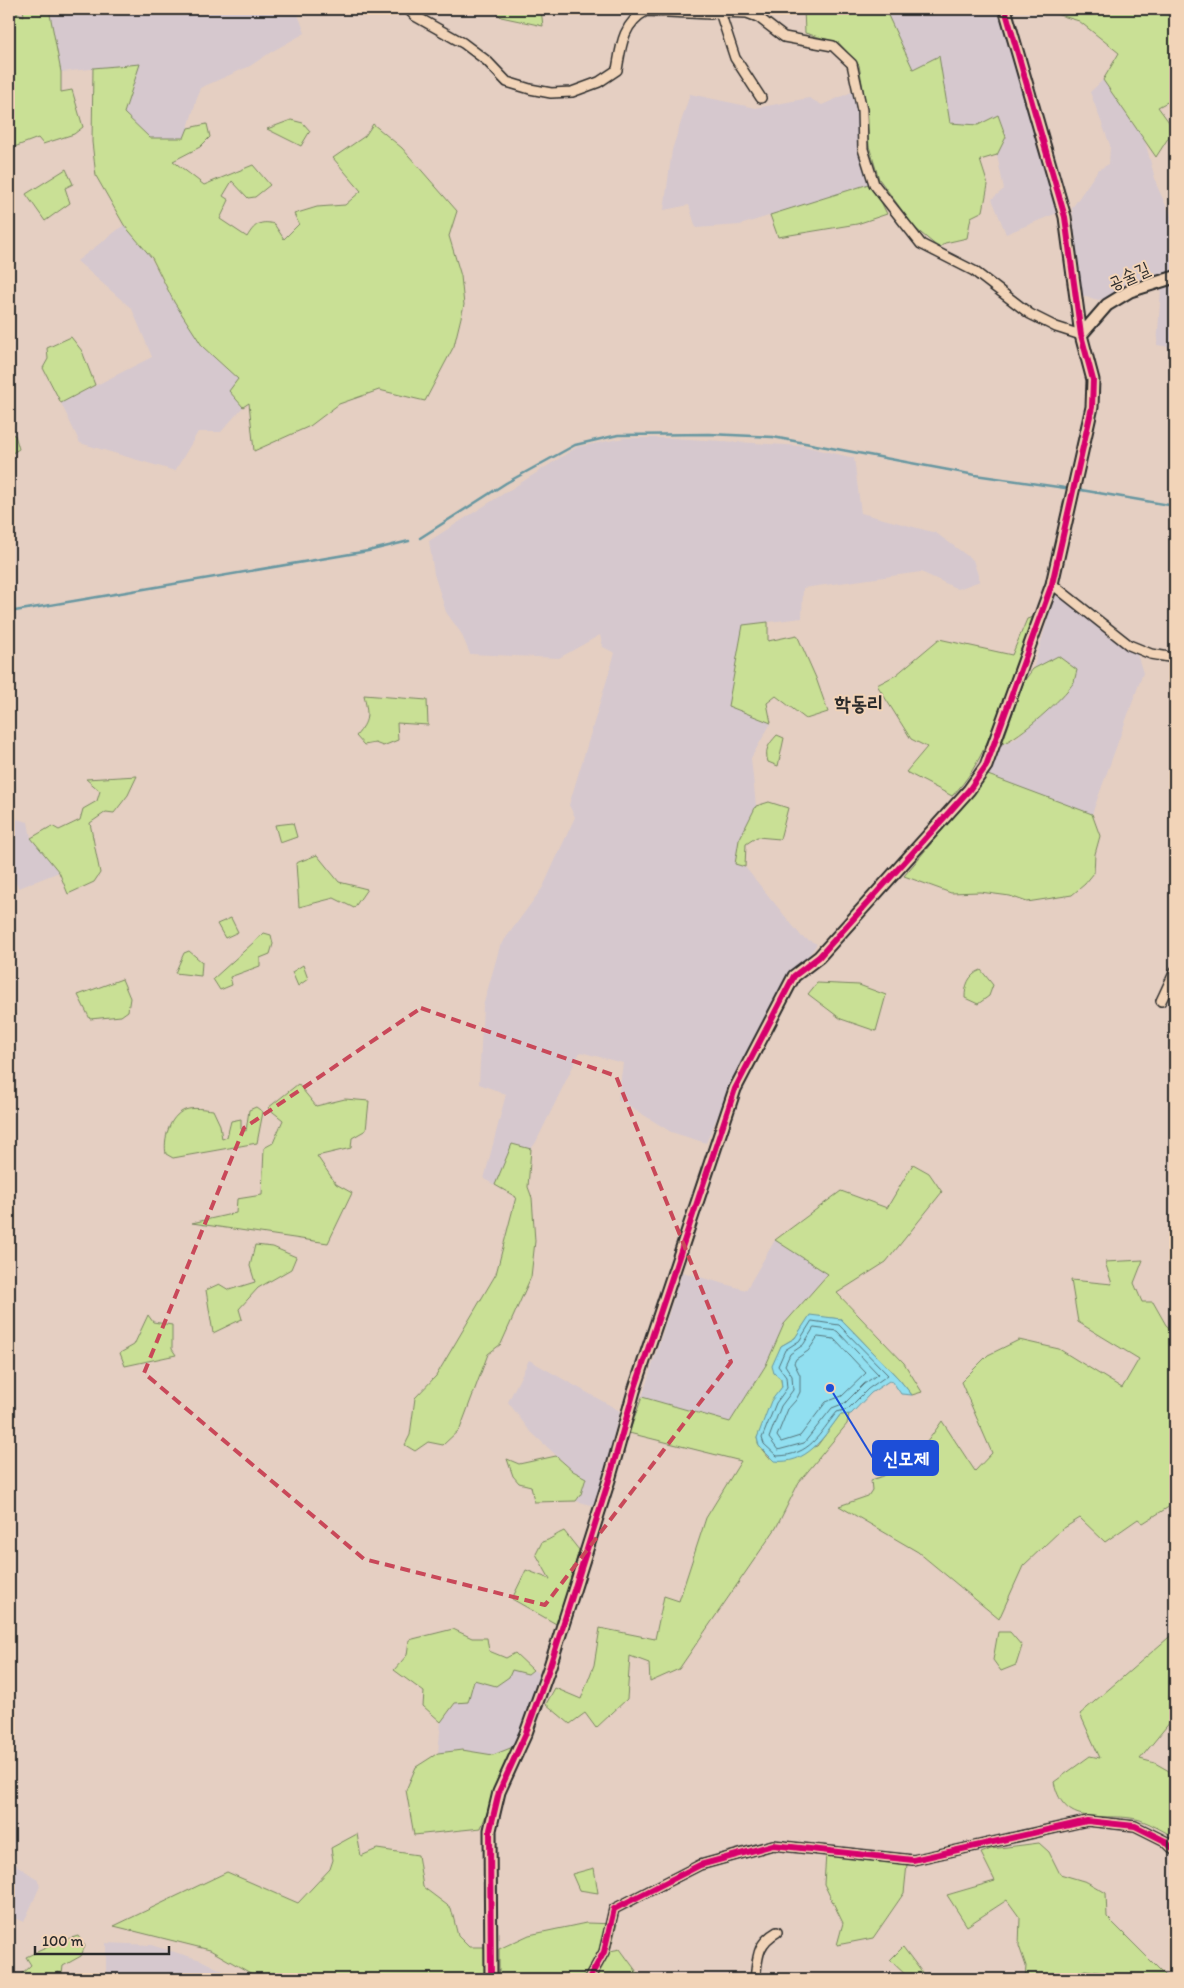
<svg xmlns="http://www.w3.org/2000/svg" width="1184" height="1988" font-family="Itim,'Poor Story',sans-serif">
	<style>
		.built { fill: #d6c8ce }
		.green { fill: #c9e095; stroke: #7a8660 }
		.water { fill: #91dff0; stroke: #6897a1 }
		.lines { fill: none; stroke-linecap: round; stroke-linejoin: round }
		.shore { stroke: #54737a; stroke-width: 1 }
		.stream { stroke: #6897a1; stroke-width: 2.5 }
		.minor-casing { stroke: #2b2b2b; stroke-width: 12 }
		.tertiary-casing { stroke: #2b2b2b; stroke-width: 15 }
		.minor { stroke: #f2d4b8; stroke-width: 9 }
		.tertiary { stroke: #f2d4b8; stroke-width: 11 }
		.cycleway-casing { stroke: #f2d4b8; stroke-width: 9 }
		.cycleway { stroke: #d6006c; stroke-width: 6 }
		.marked { fill: none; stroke: #c94859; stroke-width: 4; stroke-dasharray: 10 6; stroke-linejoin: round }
		.labels { text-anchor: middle; stroke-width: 4; stroke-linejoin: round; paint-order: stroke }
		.street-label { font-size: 18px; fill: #2b2b2b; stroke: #f2d4b8 }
		.quarter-label { font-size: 20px; font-weight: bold; fill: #2b2b2b; stroke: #f2d4b8 }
		.leader { fill: none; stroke: #1d4ed8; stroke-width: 2 }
		.callout-dot { fill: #1d4ed8; stroke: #f2d4b8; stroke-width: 2 }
		.callout { fill: #1d4ed8; stroke: #1d4ed8; stroke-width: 2 }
		.callout-label { font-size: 19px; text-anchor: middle; font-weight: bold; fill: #fff }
	</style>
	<rect width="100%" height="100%" fill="#e5cfc2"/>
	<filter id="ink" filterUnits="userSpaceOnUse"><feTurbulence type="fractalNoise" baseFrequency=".02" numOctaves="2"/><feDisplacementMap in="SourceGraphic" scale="10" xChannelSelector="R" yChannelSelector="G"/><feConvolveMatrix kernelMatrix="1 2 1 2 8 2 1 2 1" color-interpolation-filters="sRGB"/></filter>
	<g filter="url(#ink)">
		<path class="built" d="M49,9H296L305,33L271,52L250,66L200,88L185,138H150L124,114L139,64L61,72Z
			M885,9H1010L1025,101L1035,131L1057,213L1006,234L992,199L1004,189L997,155L1006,137L998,115L978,125L950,123L938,57L913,69Z
			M1103,80L1145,141L1157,186L1175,225V271L1099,300L1082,296L1072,208L1098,170L1109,164L1110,145L1090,92Z
			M854,91L872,183L740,225L696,228L689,205L664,210L672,150L690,94L756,108L809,98L822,105Z
			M124,225L146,249L174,302L203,347L238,379L229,391L243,407L221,432H198L175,471L80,443L61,403L152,357L132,309L77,261Z
			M1175,285V348L1157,345L1161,289Z
			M624,438H672L803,446L854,458L861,513L936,533L973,560L980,581L958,589L921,572L803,588L802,618L743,625L728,706L771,723L751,758L756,806L739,840L735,864L745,867L802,937L817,944L774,1005L736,1075L706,1143L671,1132L618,1099L623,1063L580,1052L536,1142L531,1149L512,1144L495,1185L484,1179L506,1094L479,1084L483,1006L500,946L543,887L575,817L569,805L615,653L603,647L600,635L559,658L470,654L461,633L446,612L434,574L429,541L577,447Z
			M1055,594L1137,654L1143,673L1092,814L988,775L1002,744L1015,739L1058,699V656L1033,669Z
			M9,817L28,822L31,838L59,872L19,888L9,873Z
			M775,1240L828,1273L784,1324L766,1365L730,1422L642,1397L682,1272L746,1290Z
			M529,1360L620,1411L595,1506L576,1501L581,1494L586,1478L573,1471L529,1430L508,1402Z
			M512,1669L528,1674L533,1670L540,1674L513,1747L493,1755L462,1750L438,1753L441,1722L474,1680Z
			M9,1860L37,1879L40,1886L24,1922L9,1916Z
			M106,1943L151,1945L201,1960L239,1979H106Z"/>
		<path class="green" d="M9,9L24,16L23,9H49L61,72V92L72,90L83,127L74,134L43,144L38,138L9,149Z
			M493,9H541L543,26L501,17Z
			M804,9H885L913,69L939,56L950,123L978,125L998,115L1006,137L997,155L980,160L988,185L983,211L971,217L967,238L945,243L939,248L915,228L879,179L869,146L866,107L859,65L839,43L805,33Z
			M1056,9H1175V98L1158,107L1174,129L1156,157L1103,80L1119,53L1079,21L1056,14Z
			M140,64L124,113L150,138H184L188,128L207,124L210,137L200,147L173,161L204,185L253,165L270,185L255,197L248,198L232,181L223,196L229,200L220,219L247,237C254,225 260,220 274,224L284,239L299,224L294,214L317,207L345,205L361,191L333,158L365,136L373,124L402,148L457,211L449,236L461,276L464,305L454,346L425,401L379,390L339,404L310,426L254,451L249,403L243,407L229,391L238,379L203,347L174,302L152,258L124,225L96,176L92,142L93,68Z
			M291,120L303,123L310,131L301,146L267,129Z
			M66,169L73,184L65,188L70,203L45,221L26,194Z
			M872,183L887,214L857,224L778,237L770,215Z
			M71,337L82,351L95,385L61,403L43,368L48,359L47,348Z
			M9,434L15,435L19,449L9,455Z
			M1033,617C1036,638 1020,658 1012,677C996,718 984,764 952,796L906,772L927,747L911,739L877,685L896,675L939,639L1012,655L1027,619Z
			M768,622V641L797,635L816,678L828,712L806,719L776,696L767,703L771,723L728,706L743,625Z
			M1058,656L1077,670C1076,674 1075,678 1074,682C1063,699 1020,737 1002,744L1024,681L1033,669Z
			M364,695L427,700L428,725L397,723L398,740L383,746L375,743L364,745L356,736C370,720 368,715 364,695Z
			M777,735L784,738L778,766L768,762C764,749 769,744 777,735Z
			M988,775L1092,814L1100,836L1095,854L1094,873L1085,884L1072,895L1027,902L1010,896L980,892L951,893L904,876Z
			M137,776L128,795L114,813L106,812L90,823L100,873L94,882L68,894L59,872L31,838L52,826L59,830L80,820L83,809L97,801L100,791L86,779Z
			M769,802L788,808L780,839L757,837L746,844L745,867L735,864L739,840L756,806Z
			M293,823L297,837L280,843L275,825Z
			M317,855L339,882L367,889L354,908L334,898L299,907L296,863Z
			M231,918L238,932L225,938L217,924Z
			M264,933L271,935L273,944L270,954L260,958V966L230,977L232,985L220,990L213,979Z
			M189,951L202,962L201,976L175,973L184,953Z
			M303,965L308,979L298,986L292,972Z
			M981,970L993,985L989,996L978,1004L965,998C965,986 968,975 981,970Z
			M122,979L130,998L128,1011L121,1016L90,1019L78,995Z
			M817,983L859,985L886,995L876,1031L841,1019L808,994Z
			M298,1084L316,1106L345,1099L369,1101L366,1130L352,1138L351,1148L317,1156L336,1184L352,1193L328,1243L192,1223L236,1213L237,1199L262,1195L264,1148L273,1143L283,1120L268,1108Z
			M256,1107L263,1112L257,1143L173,1158L166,1154C163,1140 169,1116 185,1110C193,1107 204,1109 213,1110L220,1125L222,1139L227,1137L231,1121L241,1119V1129L246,1131L249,1110Z
			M512,1144L531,1149L528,1187L532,1198L535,1241L531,1277L501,1344L488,1354L460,1429L443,1445L428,1442L415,1451L405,1445L410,1435L415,1398L436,1376L496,1274L516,1197L495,1185Z
			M913,1164L929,1173L942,1192L886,1262L837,1293L904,1363L922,1392L912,1395L898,1378L841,1319L810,1316L795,1338L781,1346L774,1373L781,1379L782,1387L757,1438L759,1446L769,1458L817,1446L840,1415L849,1414L847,1424L799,1482L776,1528L679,1669L650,1682L649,1663L630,1656L627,1699L596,1728L585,1713L570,1724L546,1704L555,1688L581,1699L594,1665L600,1628L655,1639L664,1596L679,1601L706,1518L741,1461L629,1433L642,1397L730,1422L766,1365L784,1324L828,1274L775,1240L841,1191L887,1208Z
			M255,1245L273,1247L296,1257L291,1269L258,1288L239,1309L242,1319L213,1333L206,1290L219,1284L229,1290L255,1282L250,1266Z
			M1143,1260L1134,1283L1142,1302H1153L1166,1325L1175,1333V1503L1143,1523L1138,1519L1105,1542L1080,1518L1061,1530L1023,1566L999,1619L918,1552L839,1506L868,1496L872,1490L871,1480C909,1468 919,1454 942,1421L975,1471L992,1453L961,1382L988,1355L1019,1340L1059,1349L1122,1388L1139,1359L1078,1322L1071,1280L1112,1284L1105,1262Z
			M148,1315L153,1322L172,1325V1349L176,1355L125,1366L120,1353L134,1345Z
			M556,1456L573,1471L586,1478L581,1494L576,1501L534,1502L531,1486L519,1483L513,1476L507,1459L519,1464Z
			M564,1531L579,1550L558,1625L512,1599L526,1570L550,1579L536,1554L542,1542C551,1540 556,1534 564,1531Z
			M453,1629L472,1638H487L489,1651L506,1658L515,1653L533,1670L528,1674L512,1670L509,1677L496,1686L474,1680L468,1702L455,1703L441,1722L423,1706L424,1692L394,1670L407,1655L409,1640Z
			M998,1632H1010L1022,1646L1016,1665L1001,1671L993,1660Z
			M1175,1632V1716L1140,1759L1155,1763L1169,1771L1170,1783L1175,1782V1837C1164,1832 1152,1824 1140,1820C1106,1810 1065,1832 1054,1782L1090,1756L1100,1758L1080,1714Z
			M513,1747L481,1828L414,1835L406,1790L416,1767L438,1753L462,1750L493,1755Z
			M357,1834L361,1856L377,1849L418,1855L423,1887L451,1908L458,1936L469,1947H485L484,1979H261L210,1950L114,1926L227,1872L298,1903L330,1869L333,1860L331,1848Z
			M1039,1843L1049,1852L1060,1874L1087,1882L1106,1893L1107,1917L1169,1979H1123L1118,1975L1085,1970L1065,1979H1025L1026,1966L1019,1946L1020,1918L1007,1900L967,1926L947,1895L995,1881L981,1853L991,1849Z
			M826,1854L907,1864L904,1893L873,1938L837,1945L843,1923L824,1884Z
			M594,1868L598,1893L579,1890L572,1874Z
			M586,1923L617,1924L610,1951L620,1949L642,1979L604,1976L601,1979H499V1949L529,1935Z
			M78,1936L85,1946L81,1956L63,1966L62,1974L58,1972L56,1979H16L31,1965L26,1957L61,1941Z
			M903,1947L927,1979H910L890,1960Z"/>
		<path class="water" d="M810,1315L841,1319L898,1378L912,1395L901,1394L893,1382L889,1381L871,1393L851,1414L840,1415C823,1438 807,1465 774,1461L759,1446L757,1438L771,1401L782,1387L781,1379L774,1373L772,1366L781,1346L795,1338Z"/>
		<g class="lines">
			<path class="shore" d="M812,1321L839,1325L888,1375L868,1389L848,1409L837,1412C818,1435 811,1455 777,1456L764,1444L762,1438L776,1403L787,1388L786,1377L778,1366L785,1350L799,1341Z
				M814,1328L837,1331L878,1374L864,1384L845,1403L832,1408L804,1443L778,1450L769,1438L781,1406L793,1390L792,1376L785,1365L790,1354L803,1345Z
				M818,1337L834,1339L866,1373L842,1396L826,1402L800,1436L781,1442L777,1436L788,1409L796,1400L800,1392V1375L794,1363L796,1359L808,1351Z"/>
			<path class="stream" d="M1081,490L1175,506
				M420,538L506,483L575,445L618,435L709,434L773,437L975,475L1065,488
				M9,612L368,551L409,541"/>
			<g class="minor-casing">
				<path id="minor" d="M408,9L415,16L463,43L487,61L507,82L530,89L551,93L572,92L599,82L617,70C621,46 623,23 646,11L711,14L720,12L747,13L758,17L784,37L833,46L852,64L862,110L863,149L874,184L921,244L974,271L1030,314L1056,327L1081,335
					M720,12L735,58L761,98
					M1052,584L1129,645L1151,654L1175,658
					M1161,1001L1175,971
					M589,1979L604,1952L614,1909L700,1865L773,1845L913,1860L1087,1821L1135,1826L1165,1841L1175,1851
					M755,1979C758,1958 756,1944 777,1932"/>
			</g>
			<g class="tertiary-casing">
				<path id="tertiary" d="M1081,335L1107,305L1130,291L1175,277
					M491,1979L490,1830L499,1792L526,1733L550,1666L609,1480L634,1391L735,1089L794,976L819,957L969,790L986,766L1052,584L1092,407L1093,380L1081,335L1065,217L1005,9"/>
			</g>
			<use href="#minor" class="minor"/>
			<use href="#tertiary" class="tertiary"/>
			<g class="cycleway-casing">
				<path id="cycleway" d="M491,1979L490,1830L499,1792L526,1733L550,1666L609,1480L634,1391L735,1089L794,976L819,957L969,790L986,766L1052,584L1092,407L1093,380L1081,335L1065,217L1005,9
					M589,1979L604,1952L614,1909L700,1865L773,1845L913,1860L1087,1821L1135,1826L1165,1841L1175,1851"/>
			</g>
			<use href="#cycleway" class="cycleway"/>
		</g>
	</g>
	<path class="marked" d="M421,1008L616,1076L731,1362L545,1605L364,1559L144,1373L244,1128Z"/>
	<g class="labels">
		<g class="street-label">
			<text transform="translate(1129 276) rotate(-24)" y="6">공술길</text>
		</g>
		<g class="quarter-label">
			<text x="859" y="710">학동리</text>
		</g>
	</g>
	<path class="leader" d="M830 1388L873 1458"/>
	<circle class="callout-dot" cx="830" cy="1388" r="5"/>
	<rect class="callout" x="873" y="1441" width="65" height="34" rx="5"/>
	<g class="callout-label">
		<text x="906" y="1465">신모제</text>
	</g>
	<rect width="1184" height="1988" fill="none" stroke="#f2d4b8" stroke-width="30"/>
	<rect x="15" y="15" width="1154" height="1958" fill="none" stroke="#2b2b2b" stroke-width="2" filter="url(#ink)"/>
	<path d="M35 1946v8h134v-8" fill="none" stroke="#2b2b2b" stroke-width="2.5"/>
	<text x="42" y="1946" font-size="15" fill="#2b2b2b" stroke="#f2d4b8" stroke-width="4" paint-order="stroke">100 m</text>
</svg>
